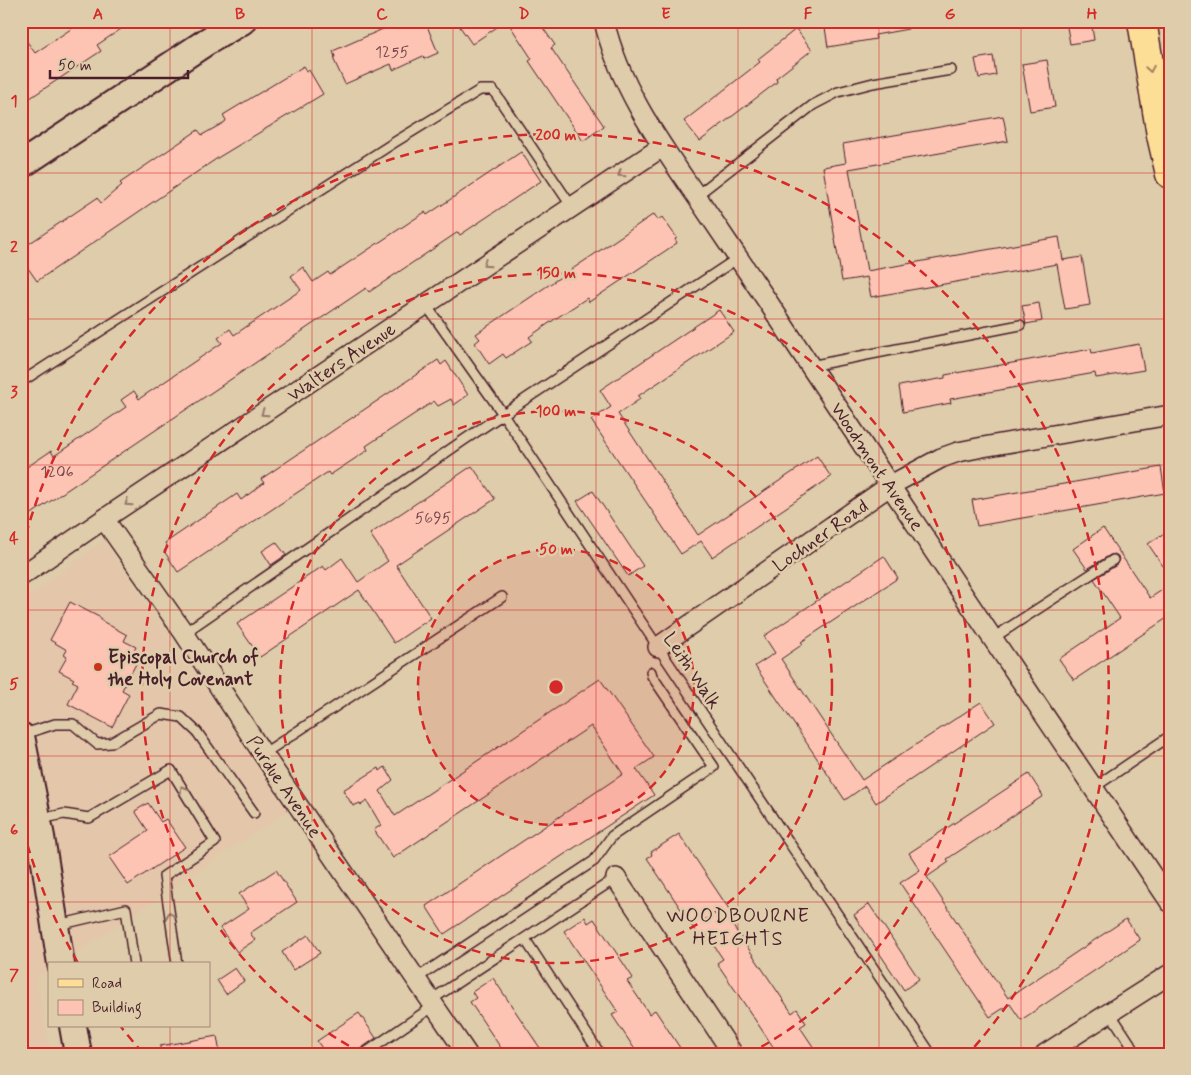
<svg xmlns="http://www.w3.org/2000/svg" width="1191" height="1075" font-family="Mynerve,sans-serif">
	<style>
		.built { fill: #e4c7aa }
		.building { fill: #fdc4b3; stroke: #4a1f2b }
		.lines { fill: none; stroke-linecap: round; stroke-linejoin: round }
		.lane-casing { stroke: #4a1f2b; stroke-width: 12 }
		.street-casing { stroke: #4a1f2b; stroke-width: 22 }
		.secondary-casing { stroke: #4a1f2b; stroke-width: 30 }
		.primary-casing { stroke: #4a1f2b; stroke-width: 31 }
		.lane { stroke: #deccaa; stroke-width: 9 }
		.street { stroke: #deccaa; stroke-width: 19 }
		.secondary { stroke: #deccaa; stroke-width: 26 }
		.primary { stroke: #fdde96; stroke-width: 28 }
		.oneway { stroke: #a47e60 }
		.oneway2 { stroke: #94766a }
		.grid { fill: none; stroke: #d62828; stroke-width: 1; stroke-opacity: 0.55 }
		.ring { fill: none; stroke: #d62828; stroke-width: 2.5; stroke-dasharray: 9 6 }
		.poi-dot { fill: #c8321e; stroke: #deccaa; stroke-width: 2 }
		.labels { text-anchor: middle; stroke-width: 5; stroke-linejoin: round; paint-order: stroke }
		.number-label { font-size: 16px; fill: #77484d }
		.street-label { font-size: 19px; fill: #4a1f2b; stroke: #deccaa }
		.poi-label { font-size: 19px; font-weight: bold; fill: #4a1f2b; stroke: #deccaa; text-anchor: start }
		.neighbourhood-label { font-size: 20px; letter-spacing: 1px; fill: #4a1f2b; stroke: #deccaa }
		.centre { fill: #d62828; stroke: #deccaa; stroke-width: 2.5 }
		.ring-label { font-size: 15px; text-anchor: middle; font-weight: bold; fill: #d62828; stroke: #deccaa; stroke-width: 5; stroke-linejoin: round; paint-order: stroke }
		.neatline { fill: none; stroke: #d62828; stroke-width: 2 }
		.grid-label { font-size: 16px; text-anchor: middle; font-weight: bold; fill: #d62828 }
	</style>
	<rect width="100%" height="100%" fill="#deccaa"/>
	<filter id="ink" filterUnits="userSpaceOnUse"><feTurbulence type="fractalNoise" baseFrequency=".02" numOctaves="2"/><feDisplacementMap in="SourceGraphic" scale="10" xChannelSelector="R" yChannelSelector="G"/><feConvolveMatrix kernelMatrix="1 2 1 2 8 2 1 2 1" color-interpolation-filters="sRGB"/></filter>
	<g filter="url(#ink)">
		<path class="built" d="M103,541L288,811L60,964H49V971L37,979L50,1054H21V602Z"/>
		<path class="building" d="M83,21H133L97,45L101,51L21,104V33L35,53Z
			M401,21H425L438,53L424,59L423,56L393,70L391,64L345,84L333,58L335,57L333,51Z
			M456,21H506L472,44Z
			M507,21H538L555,45L551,48L604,126L583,141L529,61L532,59Z
			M824,21H907L908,29L875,35L876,39L828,47Z
			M1066,21H1091L1094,40L1070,44Z
			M796,29L812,50L776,78L777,82L700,141L684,121L760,62L758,59Z
			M993,56L996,75L979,78L975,59Z
			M1047,60L1055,107L1030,111L1022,64Z
			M304,66L307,71L309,70L323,94L219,157L37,281L21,258V249L97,198L101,203L122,185L120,183L198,130L202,135L225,122L226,120L223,115Z
			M1003,116L1008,141L849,169L867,271L1059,237L1063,260L1082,257L1090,305L1065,309L1057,264L871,297L867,277L842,281L823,167L846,163L843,144Z
			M521,152L541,181L460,235L458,232L369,292L366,288L21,521V471L51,451L54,456L126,407L121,400L134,391L139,399L222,343L218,338L230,329L234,335L301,290L291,276L303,267L313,282L328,272L330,275L425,212L427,215Z
			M654,214L658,220L662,217L677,238L675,239L677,243L589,302L587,298L555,319L529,337L532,341L506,358L503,354L489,364L475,343L480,339L476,334Z
			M1039,303L1042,321L1026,324L1022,306Z
			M719,310L734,332L638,396L640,399L618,414L698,535L817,456L831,477L712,557L701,541L681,554L591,420L611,407L600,390Z
			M1139,344L1144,370L1096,378L1095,373L950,399L951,403L903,412L899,386L945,378V375L1091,349L1092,353Z
			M438,360L441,365L446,361L468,395L454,405L451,399L438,406L434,401L366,446L368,450L330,475L328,472L178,572L164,551L168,548L165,543L237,494L241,500L264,483L261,479Z
			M472,466L495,499L396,565L431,618L394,643L359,590L260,657L237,624L323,566L326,570L342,558L358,582L388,561L370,534Z
			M1161,467L1165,493L977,526L972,500Z
			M593,491L643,566L628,576L577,501Z
			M1103,528L1150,598L1170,585V616L1074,680L1059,659L1120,618L1094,579L1117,565L1119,560L1118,556L1115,554L1110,555L1087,569L1073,549Z
			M1170,529V576L1148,544Z
			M276,542L286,555L271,565L262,551Z
			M884,556L898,578L801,642L803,644L781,659L803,692L862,780L981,702L995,723L876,803L865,786L845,800L755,666L775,653L764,636Z
			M70,602L101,618L100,620L127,635L124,641L136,647L130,659L137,662L122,690L129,694L112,727L68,704L78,684L72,681L74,679L59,671L67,657L64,655L67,650L50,640Z
			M600,679L654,757L636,769L654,795L444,934L426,906L623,774L591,726L393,858L374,830L381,825L367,801L361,805L360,803L353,806L343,790L379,768L380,771L385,767L393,780L380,791L395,816Z
			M1029,774L1043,796L947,859L949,862L927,877L984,963L1008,998L1126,919L1140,940L1021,1020L1010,1004L990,1017L900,883L920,870L909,853Z
			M148,803L161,822L166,819L185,847L128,885L109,857L148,831L135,811Z
			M679,834L733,915L728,919L744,942L792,1013L797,1009L806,1023L800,1027L818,1054H778L717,963L723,959L706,934L700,938L647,858L652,855L651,852Z
			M276,870L297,902L250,933L255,940L237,952L220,928L249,909L239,894Z
			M869,904L919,979L904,990L854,915Z
			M585,917L588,923L594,919L633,978L627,981L646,1009L649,1014L655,1010L684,1054H638L612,1015L618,1012L564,931Z
			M308,935L320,953L293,970L282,952Z
			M235,968L244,981L226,994L217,980Z
			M493,978L540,1048L532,1054H505L470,1002L476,998L472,992Z
			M359,1013L376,1038L360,1049L358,1054H326L317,1041Z
			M217,1036L220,1054H160V1046Z"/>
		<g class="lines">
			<g class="lane-casing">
				<path id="lane" d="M696,196L813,105L838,92L873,83L951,70
					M426,305L503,414L658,647L931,1054
					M810,366L1020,325
					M21,382L395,142L480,90H493L572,207
					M184,633L464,440L738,258
					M993,638L1113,560
					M21,735L55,724H73L97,744L111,743L161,714L181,717L197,732L254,813
					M263,754L502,597
					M1093,788L1170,736
					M21,823L64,814L89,818L171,770L215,842L164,876L177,964
					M58,925L126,909L134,964
					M525,939L600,1054
					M417,978L594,861L612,836L714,767L652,676L651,672
					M431,1000L616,878
					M1110,1013L1137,1054
					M364,1054L435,1005"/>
			</g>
			<g class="street-casing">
				<path id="street" d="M604,21C620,88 659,142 697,197C721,232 744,267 768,302C900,503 1036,702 1170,902
					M104,519L184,633L263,754L467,1054
					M21,576L104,519L662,147
					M658,647L891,485L941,458L958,452L983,447L1170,415
					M616,878L733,1054
					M1045,1054L1170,974"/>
			</g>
			<g class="secondary-casing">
				<path id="secondary" d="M21,165L206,42L242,21
					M21,736L41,837L61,964
					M73,1026L78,1054"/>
			</g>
			<g class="primary-casing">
				<path id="primary" d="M1142,21L1161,135L1170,174"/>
			</g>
			<use href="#lane" class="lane"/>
			<use href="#street" class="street"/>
			<use href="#secondary" class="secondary"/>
			<use href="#primary" class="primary"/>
		</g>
		<defs><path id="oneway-chevron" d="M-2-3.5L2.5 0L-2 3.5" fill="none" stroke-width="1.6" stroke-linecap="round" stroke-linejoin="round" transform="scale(1.25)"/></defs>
		<use class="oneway" href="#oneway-chevron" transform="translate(1150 69) rotate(80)"/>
		<g class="oneway2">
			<use href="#oneway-chevron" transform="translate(621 174) rotate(146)"/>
			<use href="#oneway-chevron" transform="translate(486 264) rotate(146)"/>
			<use href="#oneway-chevron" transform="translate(264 413) rotate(146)"/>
			<use href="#oneway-chevron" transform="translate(128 503) rotate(146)"/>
			<use href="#oneway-chevron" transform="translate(183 789) rotate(-121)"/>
			<use href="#oneway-chevron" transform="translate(170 915) rotate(-98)"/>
		</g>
	</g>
	<path class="grid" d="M170,21V964M312,21V1054M453,21V1054M596,21V1054M738,21V1054M879,21V1054M1021,21V1054M21,173H1170M21,319H1170M21,465H1170M21,610H1170M21,756H1170M21,902H1170M170,1026V1054"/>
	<circle cx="556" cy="687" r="138" fill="#d62828" fill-opacity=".12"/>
	<g class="ring">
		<circle cx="556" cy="687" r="138"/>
		<circle cx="556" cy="687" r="276"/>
		<path d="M362 1053A414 414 0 1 1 750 1053"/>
		<path d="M143 1053A552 552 0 0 1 121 1027M78 963A552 552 0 0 1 22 825M22 549A552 552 0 1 1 969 1053"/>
	</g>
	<circle class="poi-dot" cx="98" cy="667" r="5"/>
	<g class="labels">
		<g class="number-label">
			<text x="392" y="57">1255</text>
			<text x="57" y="477">1206</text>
			<text x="433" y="523">5695</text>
		</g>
		<g class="street-label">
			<text transform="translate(341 361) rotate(-34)" y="7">Walters Avenue</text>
			<text transform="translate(878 466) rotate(56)" y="7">Woodmont Avenue</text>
			<text transform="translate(820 535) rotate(-35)" y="7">Lochner Road</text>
			<text transform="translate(693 670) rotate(56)" y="7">Leith Walk</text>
			<text transform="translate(285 786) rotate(56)" y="7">Purdue Avenue</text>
		</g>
		<g class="poi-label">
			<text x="108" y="663">Episcopal Church of<tspan x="108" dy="22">the Holy Covenant</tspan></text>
		</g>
		<g class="neighbourhood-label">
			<text x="738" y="922">WOODBOURNE<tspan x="738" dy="23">HEIGHTS</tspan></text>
		</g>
	</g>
	<circle cx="556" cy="687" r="8" class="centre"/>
	<g class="ring-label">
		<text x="556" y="140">200 m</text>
		<text x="556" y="278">150 m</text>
		<text x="556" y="416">100 m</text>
		<text x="556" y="554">50 m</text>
	</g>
	<rect width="1191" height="1075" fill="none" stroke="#deccaa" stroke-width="55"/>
	<rect x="48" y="962" width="162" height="65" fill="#deccaa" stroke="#a38777"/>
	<rect x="58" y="979" width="25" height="8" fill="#fdde96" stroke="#a38777"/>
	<text x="92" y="988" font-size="15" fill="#4a1f2b">Road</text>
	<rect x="58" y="1000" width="25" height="15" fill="#fdc4b3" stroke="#a38777"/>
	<text x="92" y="1012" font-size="15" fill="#4a1f2b">Building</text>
	<path d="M50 70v8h138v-8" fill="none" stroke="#4a1f2b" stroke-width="2.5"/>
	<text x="58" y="70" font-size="15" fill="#4a1f2b" stroke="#deccaa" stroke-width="4" paint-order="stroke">50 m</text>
	<rect x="28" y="28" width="1136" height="1020" class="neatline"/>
	<g class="grid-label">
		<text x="98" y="19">A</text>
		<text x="240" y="19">B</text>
		<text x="382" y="19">C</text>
		<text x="524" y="19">D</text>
		<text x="666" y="19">E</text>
		<text x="808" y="19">F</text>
		<text x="950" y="19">G</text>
		<text x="1092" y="19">H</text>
		<text x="14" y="106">1</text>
		<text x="14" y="252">2</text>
		<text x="14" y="397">3</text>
		<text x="14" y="543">4</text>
		<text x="14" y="689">5</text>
		<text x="14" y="835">6</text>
		<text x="14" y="980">7</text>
	</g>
</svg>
